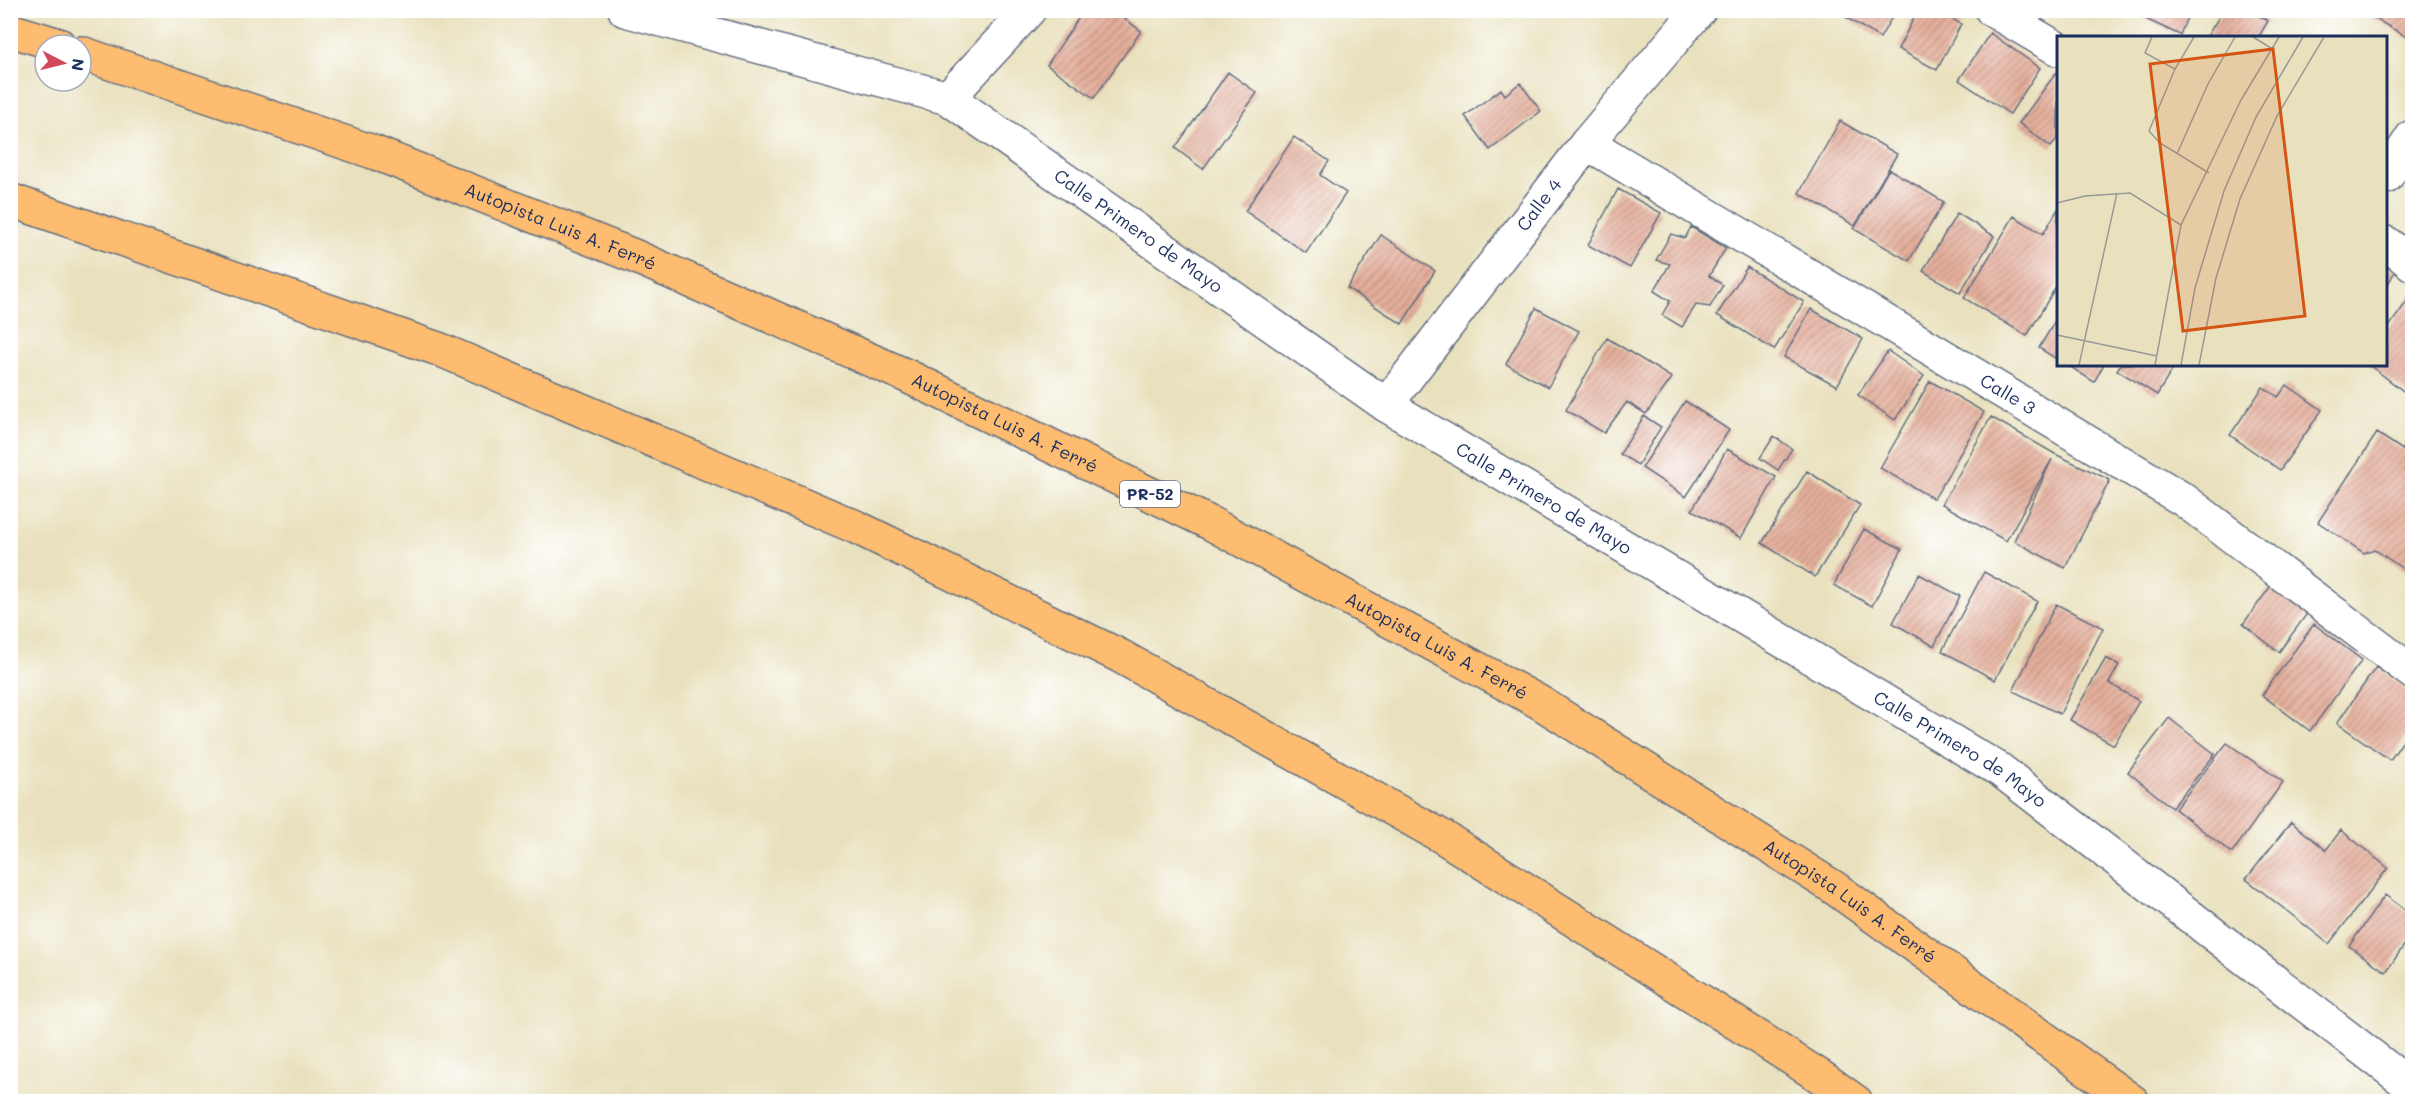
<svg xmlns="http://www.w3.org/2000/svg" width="2423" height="1112" font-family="Mali,sans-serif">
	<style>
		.building { fill: url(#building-hatch) }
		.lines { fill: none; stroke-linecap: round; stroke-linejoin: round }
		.street-casing { stroke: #636d80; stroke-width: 36 }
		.highway-casing { stroke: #636d80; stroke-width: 36 }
		.street { stroke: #fff; stroke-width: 33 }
		.highway { stroke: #fdbc70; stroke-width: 33 }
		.labels { text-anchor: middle; stroke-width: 5; stroke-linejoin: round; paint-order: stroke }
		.shield { fill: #fff; stroke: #5f6d8e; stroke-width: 1.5 }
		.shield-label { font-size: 16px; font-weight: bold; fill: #1b2f5e }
		.street-label { font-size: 18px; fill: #1b2f5e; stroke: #fff }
		.inset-road { fill: none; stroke: #979a98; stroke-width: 1.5 }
		.view { fill: #d45514; fill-opacity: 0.15; stroke: #d45514; stroke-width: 3 }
		.inset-edge { fill: none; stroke: #1b2f5e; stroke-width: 3 }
	</style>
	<defs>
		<pattern id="building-hatch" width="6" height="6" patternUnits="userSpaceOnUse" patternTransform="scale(1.5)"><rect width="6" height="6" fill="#e5af9b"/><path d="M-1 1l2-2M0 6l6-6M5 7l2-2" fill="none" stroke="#b98f82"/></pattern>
	</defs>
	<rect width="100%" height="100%" fill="#fff"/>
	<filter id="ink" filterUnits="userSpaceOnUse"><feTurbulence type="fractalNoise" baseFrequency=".0167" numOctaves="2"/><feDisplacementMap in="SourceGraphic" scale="12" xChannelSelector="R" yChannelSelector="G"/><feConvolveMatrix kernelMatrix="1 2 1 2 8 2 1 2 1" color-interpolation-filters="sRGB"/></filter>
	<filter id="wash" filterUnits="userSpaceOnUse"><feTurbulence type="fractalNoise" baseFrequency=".008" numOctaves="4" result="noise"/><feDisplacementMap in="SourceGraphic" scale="24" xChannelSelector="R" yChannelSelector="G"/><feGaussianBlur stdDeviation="1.35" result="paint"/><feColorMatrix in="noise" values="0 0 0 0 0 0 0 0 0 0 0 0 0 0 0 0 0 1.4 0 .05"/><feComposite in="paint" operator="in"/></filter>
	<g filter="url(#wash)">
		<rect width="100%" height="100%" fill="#e9e1be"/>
		<g id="blocks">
			<path class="building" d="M1084,10H1113L1141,31L1094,98L1047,65Z
				M1834,10H1896L1880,38Z
				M1918,10H1936L1961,24L1937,70L1898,49Z
				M2139,10H2190L2180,35L2137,15Z
				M2223,10H2250L2268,21L2258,38H2206Z
				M2360,10H2412V40Z
				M1990,33L2040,68L2010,114L1959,80Z
				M1228,72L1257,93L1203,169L1175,148Z
				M2056,73L2058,74V137L2051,147L2019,123Z
				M1520,83L1541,111L1490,150L1465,116L1501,89L1505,95Z
				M1840,121L1897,154L1855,226L1799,193Z
				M1294,137L1329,161L1320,175L1346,193L1306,253L1245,211Z
				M1889,169L1944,202L1909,261L1854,229Z
				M1618,189L1661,213L1630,268L1588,245Z
				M2058,209V283L2027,336L1964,298L2014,216L2043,234Z
				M1957,213L1994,236L1960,293L1923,271Z
				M1691,227L1726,248L1709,276L1723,285L1710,307L1696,305L1682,327L1662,315L1670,301L1654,291L1670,264L1656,260L1671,234L1685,238Z
				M1381,235L1435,271L1402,324L1347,288Z
				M2386,266L2395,271L2386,288Z
				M1747,267L1804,302L1774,350L1717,315Z
				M2412,294V392L2410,396L2368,364H2386V331Z
				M1536,308L1579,331L1548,387L1506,364Z
				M1811,309L1863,339L1837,386L1784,357Z
				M2058,316V360L2039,348Z
				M1607,338L1672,378L1646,414L1627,402L1604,433L1566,410Z
				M1888,351L1924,376L1895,420L1858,395Z
				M2066,364H2104L2094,382Z
				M2121,364H2176L2157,395L2117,370Z
				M1930,381L1984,412L1934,499L1880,468Z
				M2287,385L2322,410L2280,470L2230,435L2263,387L2278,397Z
				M1685,401L1729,430L1686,497L1642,468Z
				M1644,416L1661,427L1638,465L1620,454Z
				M1991,417L2055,454L2110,480L2065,568L2014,541L2052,459L2006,541L1942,504Z
				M2377,433L2412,456V575L2374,549L2364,553L2318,522Z
				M1774,436L1792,449L1778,470L1760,458Z
				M1727,449L1776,477L1741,538L1692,510Z
				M1807,471L1860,505L1815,577L1762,543Z
				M1864,529L1902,549L1872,606L1834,585Z
				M1984,572L2037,601L1995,680L1942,651Z
				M1919,574L1960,596L1934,646L1893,623Z
				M2273,583L2309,611L2279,652L2243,624Z
				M2056,604L2103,628L2060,714L2013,691Z
				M2314,624L2362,660L2310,731L2262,695Z
				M2106,658L2119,665L2109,683L2139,701L2114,745L2070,720Z
				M2376,667L2412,693V728L2390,760L2337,723Z
				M2169,718L2215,754L2172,808L2128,772Z
				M2227,743L2283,782L2232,853L2175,809Z
				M2291,822L2326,850L2341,830L2388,868L2329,944L2246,879Z
				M2385,895L2412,915V934L2386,972L2349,946Z"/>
		</g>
	</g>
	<g filter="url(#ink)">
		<use href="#blocks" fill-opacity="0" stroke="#636d80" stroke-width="1.5"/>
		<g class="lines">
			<g class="street-casing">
				<g id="street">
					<path id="s1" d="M625,10L948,98L1386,405L2000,770L2412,1087"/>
					<path d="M1992,10L2058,49"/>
					<path d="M948,98L1029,10"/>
					<path id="s2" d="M1587,143L2184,500L2412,672"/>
					<path d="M2386,177L2412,137"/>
					<path d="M2386,243L2412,264"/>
					<path id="s3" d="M1386,405L1587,143L1699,10"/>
				</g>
			</g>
			<g class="highway-casing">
				<g id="highway">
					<path d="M10,30L59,45"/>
					<path id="s4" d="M81,53L373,152L634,256L907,376L1210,523L1539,702L1833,887L2133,1102"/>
					<path d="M10,200L441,350L856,527L1120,656L1443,837L1821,1077L1856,1102"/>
				</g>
			</g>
			<use href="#street" class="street"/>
			<use href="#highway" class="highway"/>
		</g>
	</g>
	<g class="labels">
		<rect class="shield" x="1120" y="481" width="60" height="26" rx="4.5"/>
		<g class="shield-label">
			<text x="1150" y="500">PR-52</text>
		</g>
		<g class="street-label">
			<text dy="6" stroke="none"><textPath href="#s3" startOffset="252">Calle 4</textPath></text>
			<text dy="6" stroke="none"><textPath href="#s4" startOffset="510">Autopista Luis A. Ferré</textPath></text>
			<text dy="6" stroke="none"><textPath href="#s1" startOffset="567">Calle Primero de Mayo</textPath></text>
			<text dy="6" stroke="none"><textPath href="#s2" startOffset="490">Calle 3</textPath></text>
			<text dy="6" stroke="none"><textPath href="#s4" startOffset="996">Autopista Luis A. Ferré</textPath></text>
			<text dy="6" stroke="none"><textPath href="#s1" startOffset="1053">Calle Primero de Mayo</textPath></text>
			<text dy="6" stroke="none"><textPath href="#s4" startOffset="1482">Autopista Luis A. Ferré</textPath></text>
			<text dy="6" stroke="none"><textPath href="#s1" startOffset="1539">Calle Primero de Mayo</textPath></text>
			<text dy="6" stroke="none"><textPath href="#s4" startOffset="1968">Autopista Luis A. Ferré</textPath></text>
		</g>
	</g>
	<g transform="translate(2057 36)">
		<rect width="330" height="330" fill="#e9e1be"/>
		<path class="inset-road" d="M95,1L88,17L118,33M137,1L118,33L92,95L103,107L152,137M196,1L214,12M120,118L151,48L178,1M0,167L28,160L73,157L124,189M0,299L100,320M22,329L60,157M98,329L124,189L184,64L222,1M124,329L138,252L167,155L199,81L246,1M142,329L159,242L183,163L220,80L267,1"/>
		<path class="view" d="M216,13L248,280L126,295L93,28Z"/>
		<rect width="330" height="330" class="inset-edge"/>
	</g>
	<rect width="2423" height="1112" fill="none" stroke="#fff" stroke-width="36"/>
	<g transform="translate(63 63) rotate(97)"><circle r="28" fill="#ffffff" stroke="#a4acbf" stroke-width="1.5"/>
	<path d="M0-4.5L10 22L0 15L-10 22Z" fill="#d1495b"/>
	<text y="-9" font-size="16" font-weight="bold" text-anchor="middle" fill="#1b2f5e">N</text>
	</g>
</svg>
